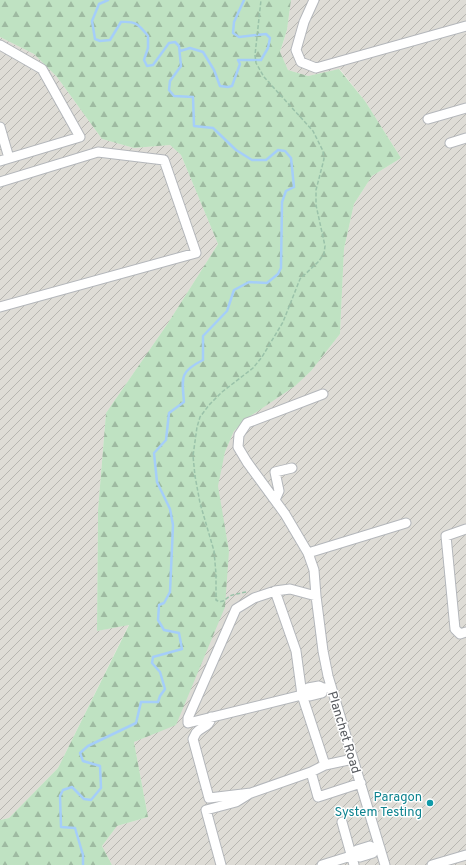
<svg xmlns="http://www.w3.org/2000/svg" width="466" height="865" font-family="Overpass,sans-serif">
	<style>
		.industrial { fill: url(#industrial-furrows) }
		.forest { fill: url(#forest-firs) }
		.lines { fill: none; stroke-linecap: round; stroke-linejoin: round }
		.stream { stroke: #a5cef9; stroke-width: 2.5 }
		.minor-casing { stroke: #b4b7bb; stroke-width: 11 }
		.path { stroke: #9ac2a9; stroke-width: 1.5; stroke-dasharray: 4 2; stroke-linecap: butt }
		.minor { stroke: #fff; stroke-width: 9 }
		.culture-dot { fill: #0f9aa8; stroke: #fff; stroke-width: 1.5 }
		.labels { text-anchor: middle; stroke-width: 3; stroke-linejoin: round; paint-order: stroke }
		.street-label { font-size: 13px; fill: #5a5d62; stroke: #fff }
		.culture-label { font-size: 13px; fill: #0d838f; stroke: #fff; text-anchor: end }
	</style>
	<defs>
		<pattern id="industrial-furrows" width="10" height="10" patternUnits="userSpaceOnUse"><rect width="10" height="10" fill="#dedcd6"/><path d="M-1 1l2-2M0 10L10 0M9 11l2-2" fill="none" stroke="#b7b6b1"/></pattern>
		<pattern id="forest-firs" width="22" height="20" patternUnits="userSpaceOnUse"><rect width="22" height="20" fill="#bfe2c2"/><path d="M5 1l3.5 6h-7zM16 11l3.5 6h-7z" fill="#9ebaa1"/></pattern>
	</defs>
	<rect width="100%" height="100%" fill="#ecebe2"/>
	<path class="industrial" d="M291,0H466V865H112L102,846L117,826L148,817L134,742L176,724L229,551L217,486L225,452L234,431L249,417L294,386L311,371L340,334L344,249L354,204L372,176L401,158L365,101L340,69L308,76L288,70L280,53L287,30Z
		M0,37L34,54L57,77L102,139L134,148L170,145L181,155L218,244L168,323L106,413L98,510L97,631L129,624L58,768L9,818L0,820Z"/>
	<path class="forest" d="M0,0H291L287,30L280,52L288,70L308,76L339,69L365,101L401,158L372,176L354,204L344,249L340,334L311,371L295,386L249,417L234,431L225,452L218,486L229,551L225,607L176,725L134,742L148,817L117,826L102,846L112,865H0V820L9,818L58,768L129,625L97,631L98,510L106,413L168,323L218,244L181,155L170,145L134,148L102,139L57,77L34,54L0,37Z"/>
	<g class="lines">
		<path class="stream" d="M180,51L190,48L203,52L214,70L220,86L228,87L232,86L240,64L238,60H261L268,48L270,38L266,34L239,37L233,33L234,22L244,0
			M83,865V855L75,828L61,827L60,796L63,790L72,787L84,799L91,800L101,788L100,766L83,761L80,753L88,746L136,723L141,702H158L160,696L165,689L160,672L152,663L153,657L182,649L179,633L164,630L158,620L159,605L164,603L170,592L173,525L170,509L157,482L154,453L166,440L169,413L184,402C182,378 179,372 203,360V336L227,311L234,290L249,282L267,283L278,274L281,268L282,202L286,191L294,187L291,158L285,151L278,150L266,160H252L236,150L213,128L194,126L193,97L174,96L169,90L170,81L181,66L179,46L175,42L169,43L153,65L147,66L144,60L148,48V36C139,25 137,21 121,22L110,40L100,41L95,39L92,21L99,4L108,0"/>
		<g class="minor-casing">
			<path id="minor" d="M314,0L304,22L296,50L301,62L316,68L466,26
				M0,45L42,69L80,137L0,161
				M428,119L466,108
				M0,127L9,158
				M450,143L466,138
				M0,182L98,152L164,160L196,253L0,307
				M275,500L279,491L275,472L292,468
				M466,529L446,536L455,629L460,634L466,632
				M308,553L285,514L247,462L238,447L239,435L247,423L323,394
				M275,591L290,589L316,596
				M323,688L322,693L310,696L306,694L302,695L188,723V718L236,609L254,598L275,591L296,651L302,695L325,765
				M306,694L308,688L319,686L323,688H328
				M211,717C210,727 202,726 196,733C195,735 194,737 193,739L209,798L251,793L311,772L325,765L353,759
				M311,772L318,797L361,783
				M342,822L354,865
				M354,855L360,857L373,853L374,849
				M221,865L206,810L236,802L249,794
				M322,865L351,856L354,855L357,850L370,846L374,849L380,848
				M385,865L328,676L323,651L316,596L314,570L308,553L406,523
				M432,865L466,855"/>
		</g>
		<path class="path" d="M246,592C242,593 234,594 230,596C225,599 223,604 216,600V574L214,551L200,503L195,476L193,456L197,427L200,417L209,405L222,392L253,368L262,357L283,322L300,279L318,262L324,254L325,246L316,205V190L324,159L323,151L313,131L264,77L256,63L255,55L261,0"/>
		<use href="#minor" class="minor"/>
	</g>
	<circle class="culture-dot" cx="430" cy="803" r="4"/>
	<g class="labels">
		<g class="street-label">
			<text transform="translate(345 732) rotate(73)" y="5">Planchet Road</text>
		</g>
		<g class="culture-label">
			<text x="422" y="801">Paragon<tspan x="422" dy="15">System Testing</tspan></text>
		</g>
	</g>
</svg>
